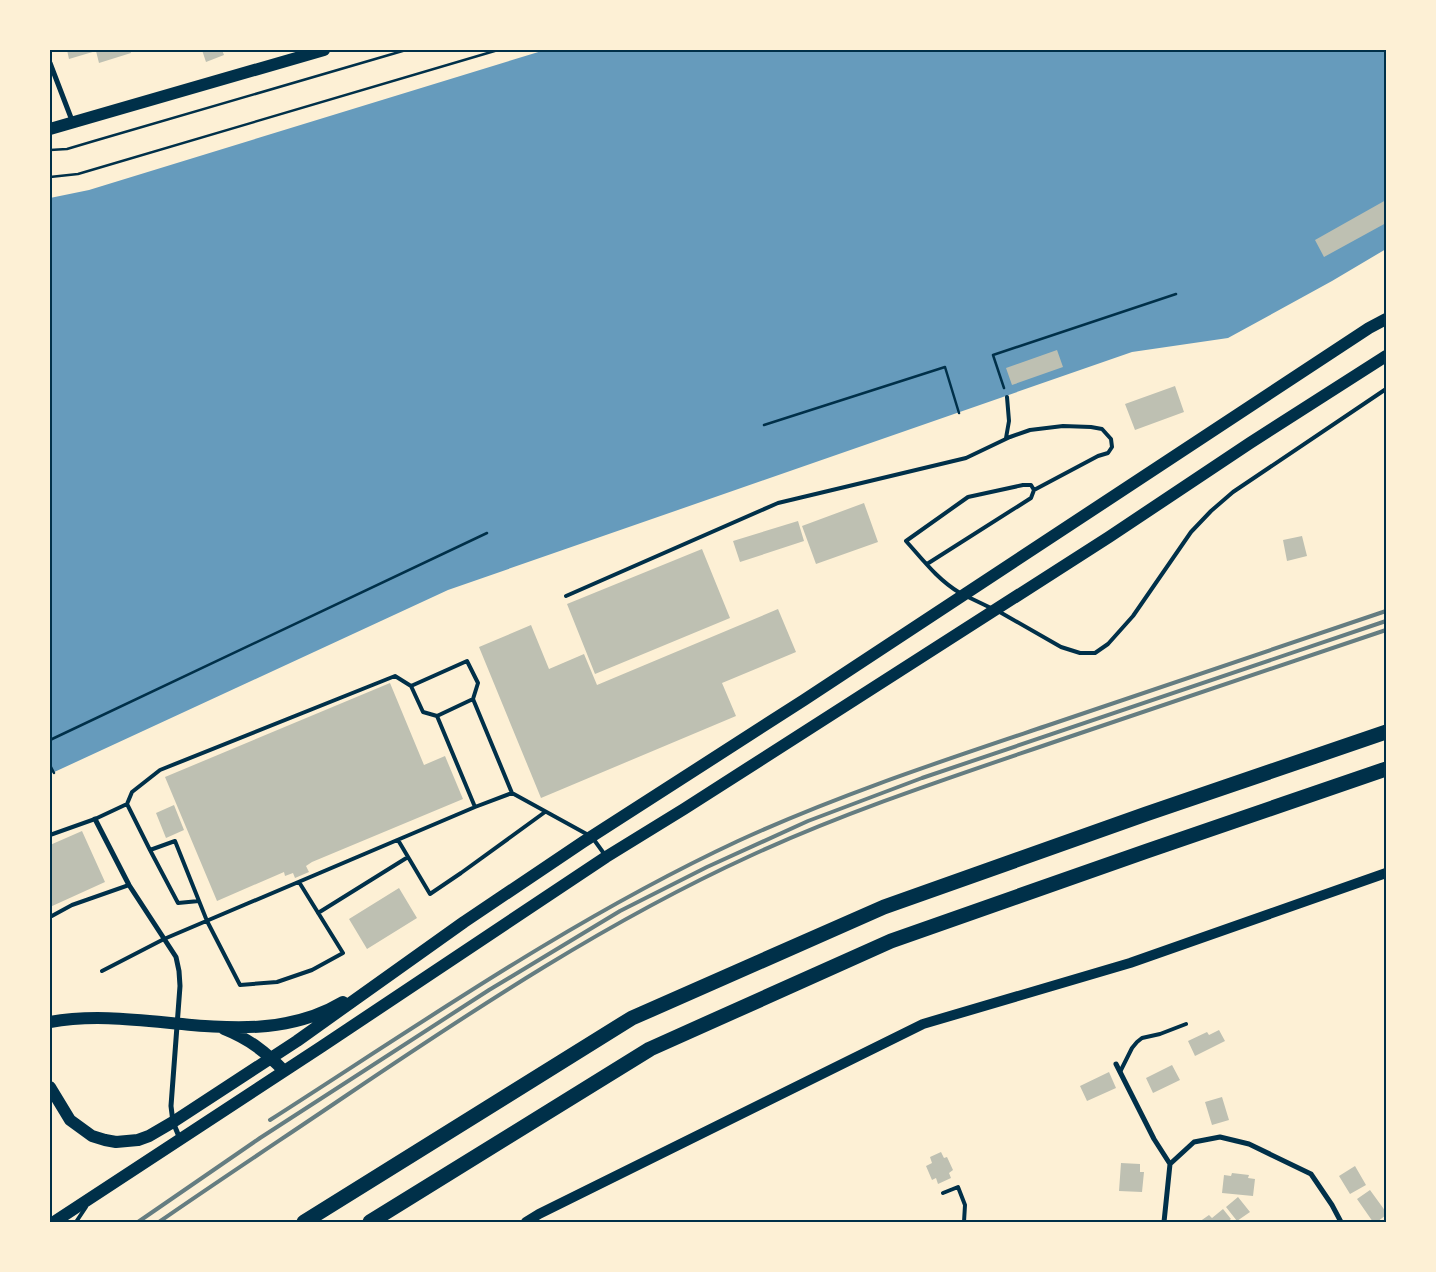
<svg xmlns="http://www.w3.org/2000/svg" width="1436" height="1272" font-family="'Roboto Serif',serif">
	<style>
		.water { fill: #669bbc }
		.building { fill: #bec0b2 }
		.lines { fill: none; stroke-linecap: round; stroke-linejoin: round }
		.path { stroke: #003049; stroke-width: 2.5 }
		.service { stroke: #003049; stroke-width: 4 }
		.minor { stroke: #003049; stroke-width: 5 }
		.secondary { stroke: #003049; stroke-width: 10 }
		.primary { stroke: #003049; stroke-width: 12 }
		.motorway { stroke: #003049; stroke-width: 15 }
		.rail { stroke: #657d81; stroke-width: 4 }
		.neatline { fill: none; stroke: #003049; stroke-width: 2 }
	</style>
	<rect width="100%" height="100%" fill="#fdf0d5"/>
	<path class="water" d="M545,50H1386V249L1332,281L1228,338L1132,352L448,590L50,774V198L89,190Z"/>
	<path class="building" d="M67,50H130L131,53L99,63L96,51L69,59Z
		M202,50H222L224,55L206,62Z
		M1386,200V223L1324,257L1315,240Z
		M1057,350L1063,367L1012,385L1006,368Z
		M1175,386L1184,412L1135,430L1125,404Z
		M864,503L878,542L816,564L802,526Z
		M798,521L804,541L740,562L733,541Z
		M1302,536L1307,556L1287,561L1283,540Z
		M702,549L730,618L595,674L567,604Z
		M778,609L796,652L722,683L736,716L541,798L479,647L531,625L549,669L584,654L597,685Z
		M390,683L424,765L445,756L463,799L312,862L306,866L309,872L295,878L293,873L285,876L284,872L217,901L165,777Z
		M174,805L184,830L166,838L156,813Z
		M82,831L105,882L50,907V845Z
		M399,888L417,918L367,949L349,919Z
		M1219,1030L1225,1041L1195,1056L1188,1041L1207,1032L1209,1035Z
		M1172,1065L1180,1080L1153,1093L1146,1078Z
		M1109,1072L1116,1088L1087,1101L1080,1086Z
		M1222,1097L1229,1120L1212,1125L1205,1102Z
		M941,1152L944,1158L947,1157L953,1170L949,1173L951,1178L938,1184L936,1178L932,1180L926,1166L932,1163L930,1157Z
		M1121,1163L1140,1164V1172H1144L1142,1192L1119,1191Z
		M1355,1166L1366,1185L1350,1194L1339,1176Z
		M1232,1173L1249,1175L1248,1178L1255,1179L1253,1196L1222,1193L1224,1175L1231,1176Z
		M1370,1190L1386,1212V1215L1377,1222H1373L1357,1199Z
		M1238,1197L1250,1212L1237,1221L1226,1207Z
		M1223,1209L1231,1219L1227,1222H1199L1209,1215L1212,1218Z"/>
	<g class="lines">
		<path class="path" d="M50,150L67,149L94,141L406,50
			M50,177L78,174L498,50
			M1004,388L993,355L1176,294
			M764,425L945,367L959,413
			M50,740L487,533
			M50,765L54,773"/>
		<path class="service" d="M1006,438L1009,421L1007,397
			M927,564L1031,498L1034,490L1031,485H1023L968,497L906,541C923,560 938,580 960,593
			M566,596L778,503L966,458L1010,437L1030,430L1063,426L1091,427L1102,429L1111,439L1112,447L1108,453L1098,456L1034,490
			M966,596L991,608
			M998,611L1061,647L1080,653H1095L1108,644L1133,616L1191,532L1211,511L1233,492L1386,389
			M437,716L473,699
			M127,804L132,792L160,770L395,676L411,686
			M475,807L437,716L423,712L411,686L467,661L478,683L473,699L512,793
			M50,835L95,819L127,804L150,850L175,841L207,921L240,985L277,982L312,970L343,953L299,882
			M398,840L430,894L461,873L545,812
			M150,850L178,903L199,901
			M318,913L408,857
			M50,917L72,905L129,885
			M102,971L164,939L475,807L512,793L592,837L605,855
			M1120,1072L1132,1048L1137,1042L1142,1038L1160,1034L1186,1024
			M943,1193L958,1187L965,1205L964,1222
			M76,1222L86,1207"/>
		<path class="minor" d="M50,63L73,123
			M95,819L129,885L176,957L179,971L180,986L171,1106L173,1122L180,1139
			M1116,1064L1154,1139L1170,1164
			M1164,1222L1170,1164L1194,1142L1220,1137L1249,1144L1311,1174L1332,1205L1341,1222"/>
		<path class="secondary" d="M526,1222L539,1214L923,1024L1130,963L1386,873"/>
		<path class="primary" d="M50,129L324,50
			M50,1022C146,1004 253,1056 343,1002
			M224,1029C249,1039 266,1052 284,1071
			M50,1087L70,1120L92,1136L105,1140L116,1142L138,1140L149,1136L173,1122L297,1041L464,922L583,842L804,700L1369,328L1386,319
			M54,1222L321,1047L606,857L684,809L1109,537L1250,443L1386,356"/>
		<path class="motorway" d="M304,1222L632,1018L884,907L1146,814L1386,732
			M370,1222L650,1049L891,941L1147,851L1386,769"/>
		<path class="rail" d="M270,1120C423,1022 573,918 738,841C838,795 942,761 1046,726C1159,688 1272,649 1386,611
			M138,1222L260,1138L489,990L620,911L707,867L808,821L922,778L1386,621
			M159,1222C221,1179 285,1137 347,1095C476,1008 608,921 750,856C850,810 955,776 1060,740C1168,704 1277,667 1386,630"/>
	</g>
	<rect width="1436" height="1272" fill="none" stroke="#fdf0d5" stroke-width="102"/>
	<rect x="51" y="51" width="1334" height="1170" class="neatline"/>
</svg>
